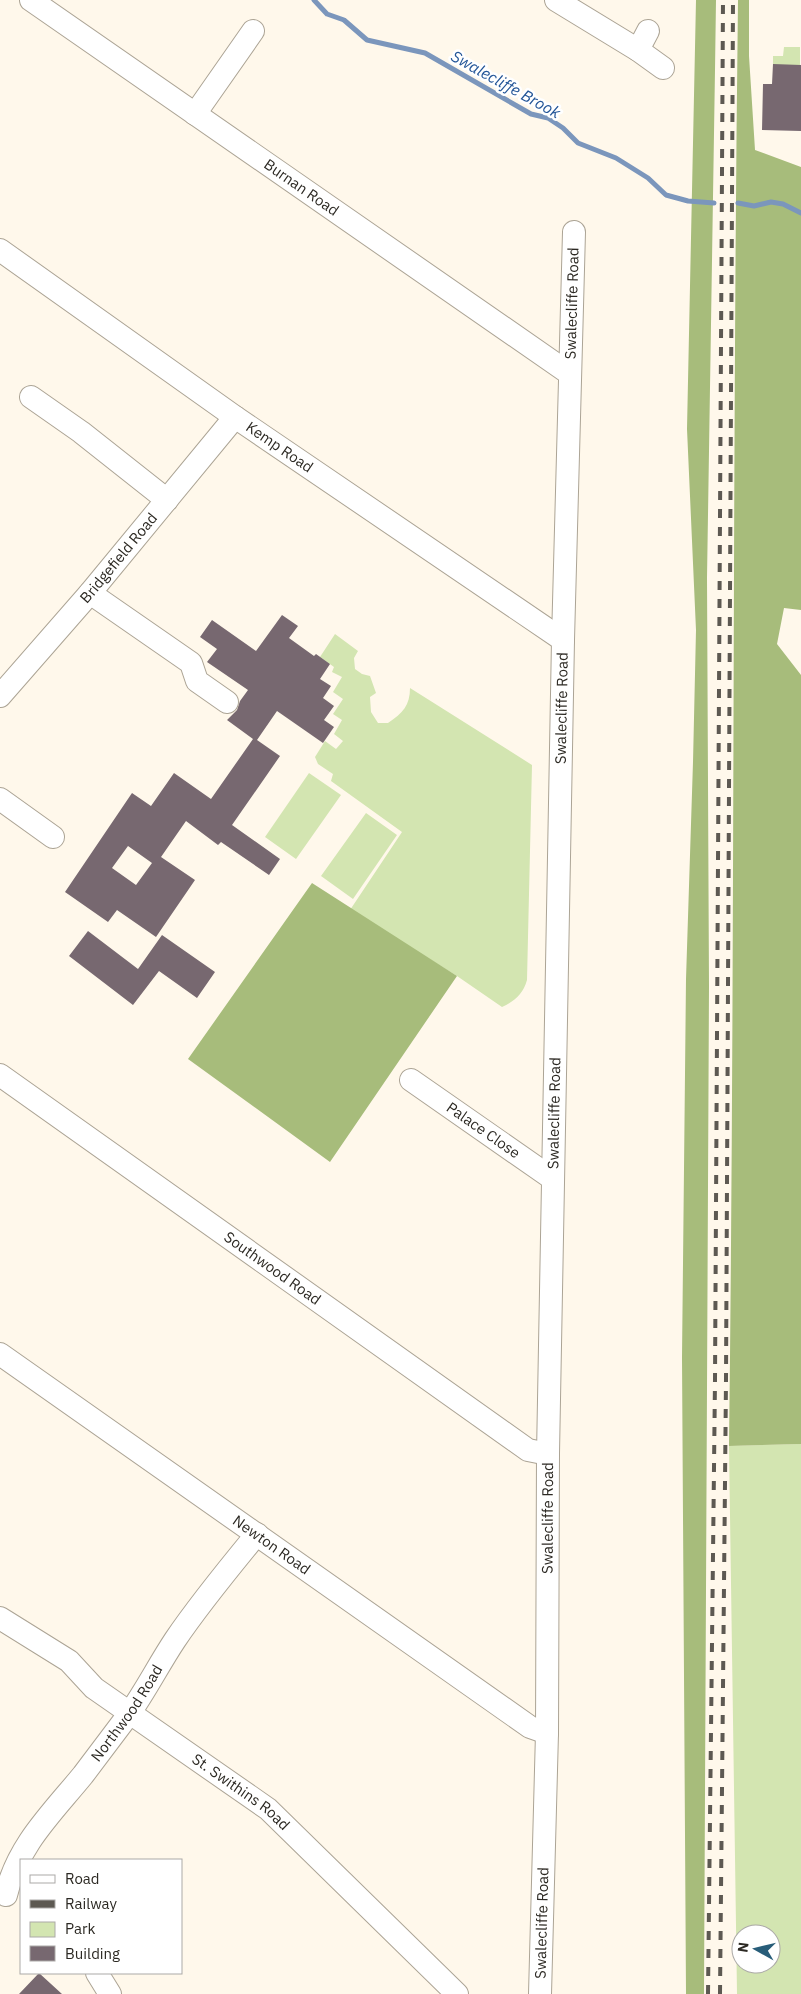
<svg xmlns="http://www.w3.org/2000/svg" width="801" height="1994" font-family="'IBM Plex Sans',sans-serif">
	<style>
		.green { fill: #d3e5b1; fill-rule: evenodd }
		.forest { fill: #a7bc7b }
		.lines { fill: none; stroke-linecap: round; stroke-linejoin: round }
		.stream { stroke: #7b96bc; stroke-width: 5 }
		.building { fill: #776870; fill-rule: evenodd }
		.minor-casing { stroke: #aca495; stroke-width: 24 }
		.minor { stroke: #fff; stroke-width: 22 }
		.rail { stroke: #5d5952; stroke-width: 4; stroke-dasharray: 9 9; stroke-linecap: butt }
		.labels { text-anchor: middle; stroke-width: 5; stroke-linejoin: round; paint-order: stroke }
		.street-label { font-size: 15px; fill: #2c2923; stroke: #fff }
		.water-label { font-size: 16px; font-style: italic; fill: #235597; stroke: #fff }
	</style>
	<rect width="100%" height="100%" fill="#fff8eb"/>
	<path class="green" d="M784,47H800V65H773V56H783Z
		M335,634L358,651L354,658L355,669L362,674L370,676L376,693L370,697L371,712L378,723H388C403,713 410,705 410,688L532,765L527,980C523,994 515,1001 502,1007L457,976L350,910L402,832L331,781L333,774L318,764L315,757L325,741L336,749L343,741L334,734L342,720L333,714L343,699L333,692L342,677L332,672L334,667L320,657Z
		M309,773L341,795L296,859L265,837Z
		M366,813L397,835L353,899L321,876Z
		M801,1444V1994H737L729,1446ZM741,1934H771V1964H741Z"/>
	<path class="forest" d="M696,0H716L715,70L707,578L709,986L704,1994H686L682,1358L686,979L693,762L696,630L687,429Z
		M738,0H749V56L755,150L801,167V610L784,608L777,644L801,675V1444L729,1446C735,964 732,482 738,0Z
		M312,883L457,976L330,1162L188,1059Z"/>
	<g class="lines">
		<path class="stream" d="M314,0L327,14L344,20L367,40L425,53L531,114L548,118L563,128L578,143L616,158L648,178L666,195L688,201L714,203
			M738,203L754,206L771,202L783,204L801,213"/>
	</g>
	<path class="building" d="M773,64L801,65V131L762,130L763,84H772Z
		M282,615L298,626L289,638L314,656L316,654L330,664L320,679L331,686L323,698L334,706L324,720L334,727L323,743L277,711L257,740L280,756L232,825L280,859L269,875L221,842L218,845L186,821L161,857L195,880L156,937L117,910L108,922L65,892L132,793L151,806L174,773L211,799L253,739L227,720L237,710L240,701L248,690L207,662L217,649L200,637L212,620L256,651ZM128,846L152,863L136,885L112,868Z
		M88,931L138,969L162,935L215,972L197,998L159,971L133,1005L69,956Z
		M39,1973L62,1994H19Z"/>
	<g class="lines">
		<g class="minor-casing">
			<g id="minor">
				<path id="s1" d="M31,0L570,374"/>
				<path d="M556,0L638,50L663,68"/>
				<path d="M638,50L648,31"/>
				<path d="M195,114L253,31"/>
				<path id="s2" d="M0,250L235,417L563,640"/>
				<path d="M31,397L81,432L167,500"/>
				<path d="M90,593L191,663L197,681L227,702"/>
				<path id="s3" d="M0,696L90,593L235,417"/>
				<path d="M0,799L53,837"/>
				<path id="s4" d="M0,1075L528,1450L548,1454"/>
				<path id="s5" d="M411,1080L553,1179"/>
				<path id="s6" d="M0,1354L530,1727L547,1733"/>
				<path id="s7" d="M0,1618L69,1661L94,1688L268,1809L457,1994"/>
				<path id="s8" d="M6,1895C17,1846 52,1813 83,1775C98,1755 114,1734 129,1714C146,1690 159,1664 175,1640C200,1603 229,1568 257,1534"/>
				<path d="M97,1973L110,1994"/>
				<path id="s9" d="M540,1994L547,1733L548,1454L563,640L574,232"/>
			</g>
		</g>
		<use href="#minor" class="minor"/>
		<path class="rail" d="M708,1994L715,1380L723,0
			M720,1994L726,1380L733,0"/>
	</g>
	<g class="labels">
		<g class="street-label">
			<text dy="5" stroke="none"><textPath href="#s1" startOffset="329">Burnan Road</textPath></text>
			<text dy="5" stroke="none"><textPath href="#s9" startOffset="1691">Swalecliffe Road</textPath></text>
			<text dy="5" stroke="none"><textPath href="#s2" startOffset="342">Kemp Road</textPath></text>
			<text dy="5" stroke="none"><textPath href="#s3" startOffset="182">Bridgefield Road</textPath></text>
			<text dy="5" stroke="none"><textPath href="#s9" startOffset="1286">Swalecliffe Road</textPath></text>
			<text dy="5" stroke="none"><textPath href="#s9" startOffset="881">Swalecliffe Road</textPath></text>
			<text dy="5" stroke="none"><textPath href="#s5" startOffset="88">Palace Close</textPath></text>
			<text dy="5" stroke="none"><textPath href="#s4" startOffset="334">Southwood Road</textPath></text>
			<text dy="5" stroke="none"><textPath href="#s9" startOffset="476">Swalecliffe Road</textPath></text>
			<text dy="5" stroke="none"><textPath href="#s6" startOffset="332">Newton Road</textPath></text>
			<text dy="5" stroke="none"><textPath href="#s8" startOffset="220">Northwood Road</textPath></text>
			<text dy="5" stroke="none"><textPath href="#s7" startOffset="298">St. Swithins Road</textPath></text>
			<text dy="5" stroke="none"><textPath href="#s9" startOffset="71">Swalecliffe Road</textPath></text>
		</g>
		<g class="water-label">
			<text transform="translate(506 84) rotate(29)" y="6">Swalecliffe Brook</text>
		</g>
	</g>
	<rect x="20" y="1859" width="162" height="115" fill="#ffffff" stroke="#aba9a7"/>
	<rect x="30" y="1875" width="25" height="8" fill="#ffffff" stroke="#aba9a7"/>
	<text x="65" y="1884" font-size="15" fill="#2c2923">Road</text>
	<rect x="30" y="1900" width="25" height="8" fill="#5d5952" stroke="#aba9a7"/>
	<text x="65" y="1909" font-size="15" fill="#2c2923">Railway</text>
	<rect x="30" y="1922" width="25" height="15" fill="#d3e5b1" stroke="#aba9a7"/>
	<text x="65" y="1934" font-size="15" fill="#2c2923">Park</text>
	<rect x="30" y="1946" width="25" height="15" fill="#776870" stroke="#aba9a7"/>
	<text x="65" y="1959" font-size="15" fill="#2c2923">Building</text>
	<g transform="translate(756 1949) rotate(278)"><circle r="24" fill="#ffffff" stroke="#aba9a7"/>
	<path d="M0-4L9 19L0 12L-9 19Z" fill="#285d79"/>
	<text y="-8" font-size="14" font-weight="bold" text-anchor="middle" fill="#2c2923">N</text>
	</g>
</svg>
